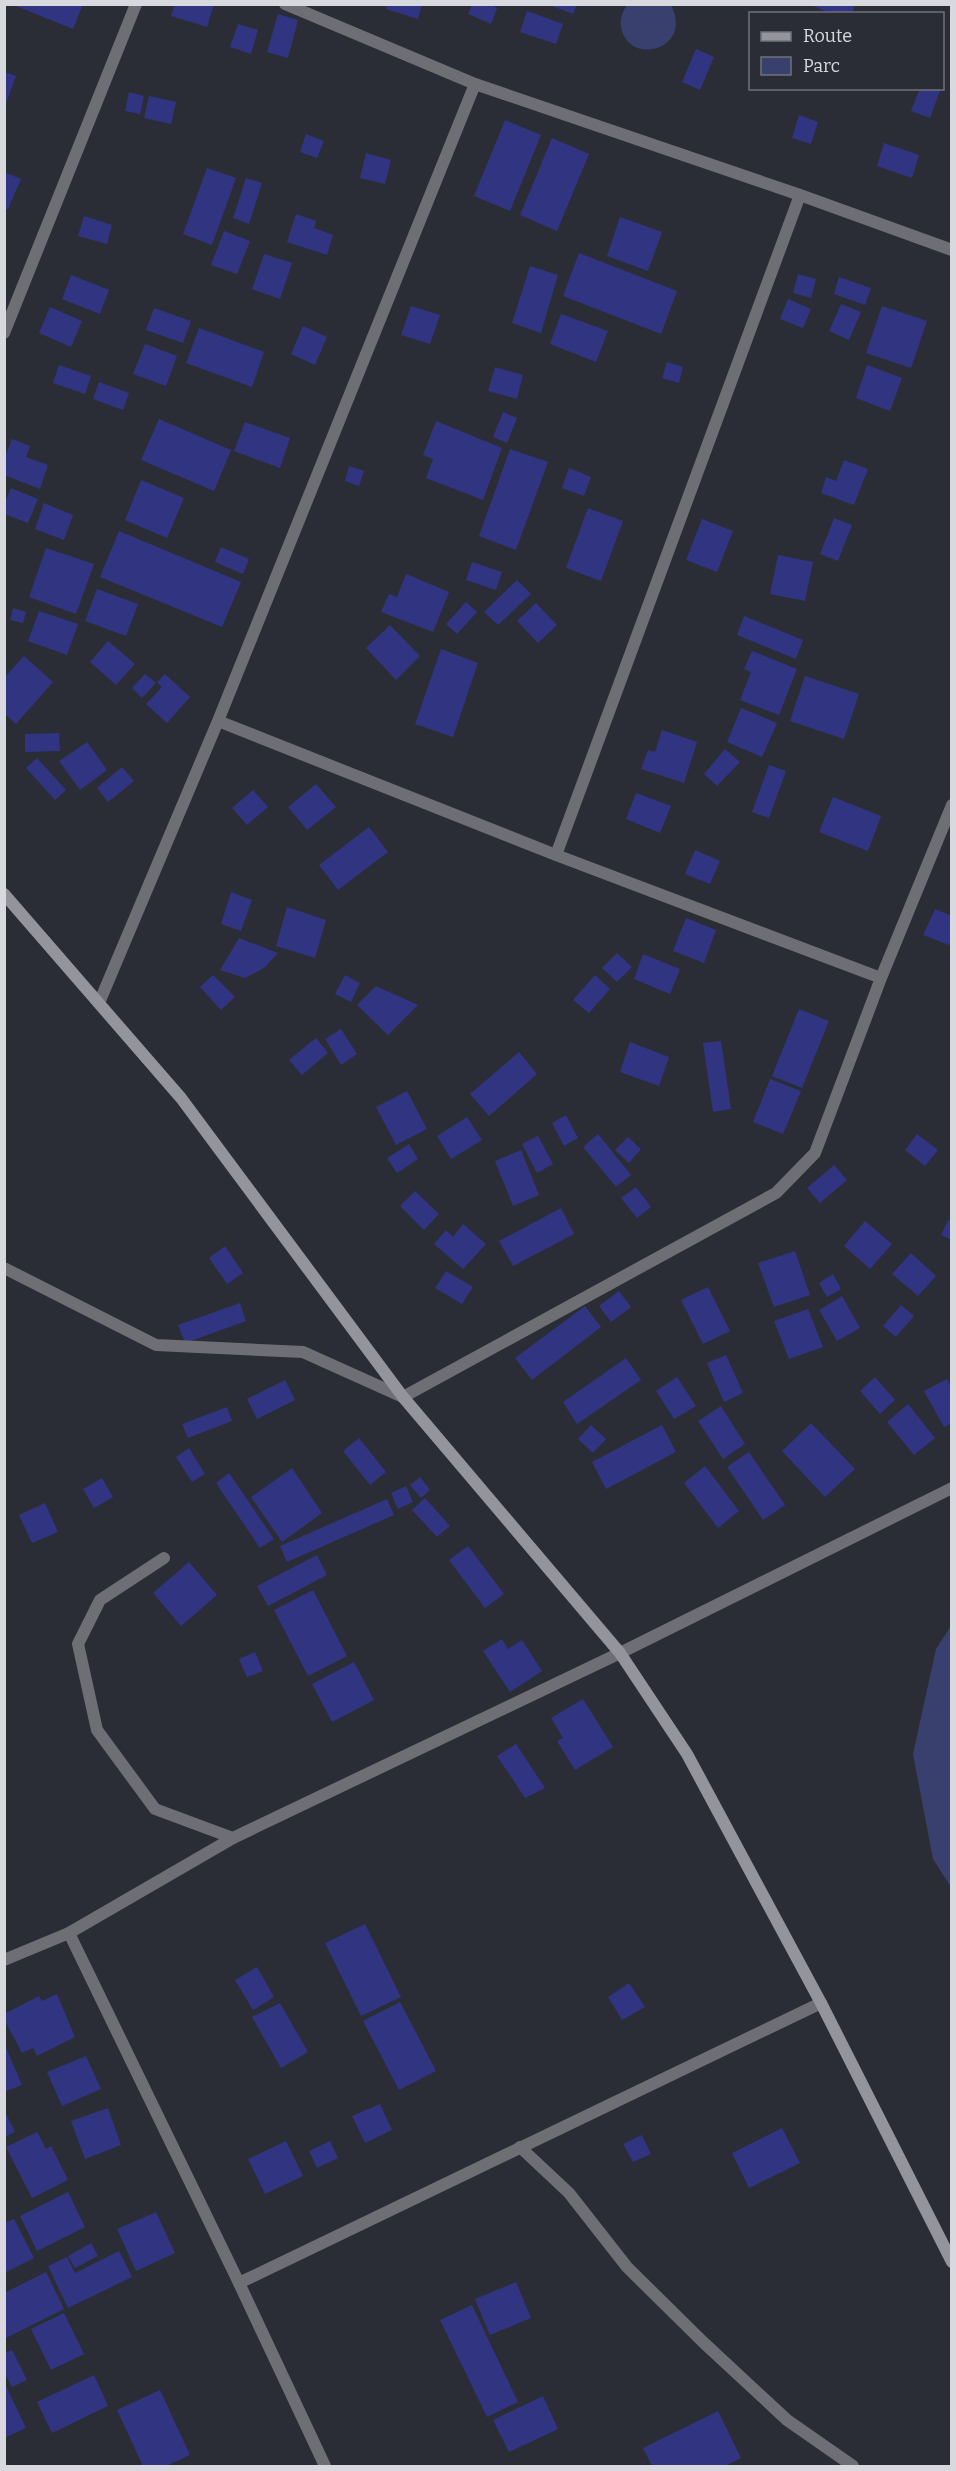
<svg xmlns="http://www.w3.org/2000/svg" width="956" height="2471" font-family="Bitter,serif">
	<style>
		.green { fill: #3a406e }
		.building { fill: #313481 }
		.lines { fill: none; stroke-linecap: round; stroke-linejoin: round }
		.service { stroke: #6e6f74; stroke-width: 12 }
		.minor { stroke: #6e6f74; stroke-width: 12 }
		.tertiary { stroke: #6e6f74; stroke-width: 12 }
		.secondary { stroke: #93949c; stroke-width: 12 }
	</style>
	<rect width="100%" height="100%" fill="#2b2d36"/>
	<path class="green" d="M628,4L671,5C694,50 628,67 621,27C620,19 622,11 628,4Z
		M951,1626V1887L933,1859L913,1754L936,1649Z"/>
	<path class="building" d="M11,4H83L73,29Z
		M175,4H214L207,27L171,16Z
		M387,4H422L418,19L386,9Z
		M472,4H490L497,8L491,24L468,14Z
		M553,4H577L573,14L552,6Z
		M809,4H855L852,14H832Z
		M527,11L563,24L556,44L520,32Z
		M278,14L298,20L288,58L267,52Z
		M238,24L258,30L251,54L230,47Z
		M696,49L714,57L700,90L682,82Z
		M4,72L16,76L5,106H4Z
		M920,88H941L930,118L911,111Z
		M129,92L144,96L140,114L125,111Z
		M149,96L176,102L171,124L144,118Z
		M799,115L818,122L811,144L792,138Z
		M505,120L541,135L510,211L474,196Z
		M306,134L324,141L317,158L300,152Z
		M552,138L589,154L557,231L520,215Z
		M884,143L919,155L912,178L877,166Z
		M366,153L391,160L385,184L360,178Z
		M207,168L236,178L212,245L183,234Z
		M4,172L21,179L8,209L4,208Z
		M246,178L262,183L249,224L233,218Z
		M296,214L316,221L314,228L333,235L327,255L287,242Z
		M84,216L112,225L107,244L78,236Z
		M620,217L662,232L648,271L607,256Z
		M224,231L250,241L237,274L211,265Z
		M579,253L677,291L661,334L563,296Z
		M264,254L292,263L280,299L252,289Z
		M530,266L558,275L541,333L512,323Z
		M798,274L816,279L811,298L793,293Z
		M71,275L109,290L100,314L62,299Z
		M839,277L871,288L865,305L834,294Z
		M788,299L811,309L803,328L780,319Z
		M841,304L861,312L849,340L829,331Z
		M411,306L440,315L430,344L401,335Z
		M882,306L927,321L911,368L866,353Z
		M50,307L82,321L71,347L39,333Z
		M154,308L191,321L183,343L146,330Z
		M561,314L608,331L596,362L550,344Z
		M303,326L327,337L315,365L291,354Z
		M199,328L264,352L252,387L186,363Z
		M145,344L177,356L166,386L133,374Z
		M667,362L683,367L679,383L662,378Z
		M59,365L91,376L85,394L53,383Z
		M867,365L902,378L890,411L856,398Z
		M495,367L523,375L517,399L488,391Z
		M99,382L129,393L123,410L93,399Z
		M503,412L517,418L507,443L493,437Z
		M159,419L231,450L214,491L141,460Z
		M436,421L502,448L483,500L426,478L433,459L423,455Z
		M245,422L290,438L280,468L234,451Z
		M12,439L30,446L26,457L48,465L40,489L4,475V459Z
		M510,449L548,462L516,550L479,536Z
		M844,460L868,469L854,505L821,493L826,477L836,481Z
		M349,466L364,471L359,486L345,481Z
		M569,468L591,477L584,496L562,488Z
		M141,480L184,498L167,538L125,520Z
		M11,488L38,499L28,523L4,514V505Z
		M44,503L73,515L64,540L35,529Z
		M588,508L623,521L601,581L566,568Z
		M834,518L852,525L838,561L820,554Z
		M702,519L733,531L717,572L686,560Z
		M119,531L241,582L222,627L100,577Z
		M221,547L249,559L243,574L215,562Z
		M46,548L94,564L76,614L29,597Z
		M778,555L813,562L805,601L770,594Z
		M472,562L502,572L496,590L466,580Z
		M406,574L449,592L433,632L381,612L389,594L397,597Z
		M517,580L531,594L498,625L484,612Z
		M97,589L138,604L126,636L85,621Z
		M466,602L477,612L457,634L446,624Z
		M536,603L557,625L538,643L517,621Z
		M13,608L26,612L23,623L10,620Z
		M39,611L78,624L67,655L28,641Z
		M744,616L803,640L796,659L737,635Z
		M390,625L420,656L396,680L366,648Z
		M108,641L135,664L116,685L90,662Z
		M441,649L478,663L453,737L415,724Z
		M752,651L797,669L779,715L740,700L751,672L744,669Z
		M24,656L53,682L16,724L4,713V678Z
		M145,674L156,683L142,698L132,688Z
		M165,674L190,697L167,723L146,704L162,687L157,682Z
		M805,676L859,694L844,739L790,721Z
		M741,708L777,723L762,757L727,742Z
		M662,730L697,742L684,783L641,769L648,750L655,752Z
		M59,733L60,751L25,752V734Z
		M87,742L107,770L80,790L59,761Z
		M725,749L740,762L717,786L704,774Z
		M37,758L66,790L55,800L26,768Z
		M769,765L786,771L769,818L752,812Z
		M122,767L134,781L108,802L97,788Z
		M316,784L336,807L307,830L288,807Z
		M253,790L268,807L247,825L232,808Z
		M636,793L671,806L660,833L626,819Z
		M833,797L881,816L868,851L819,832Z
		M369,827L388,852L338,890L319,865Z
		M695,850L720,861L710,884L685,874Z
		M231,892L252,900L241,931L221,924Z
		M287,907L326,920L315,958L276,946Z
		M935,909L952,916V939L949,945L923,935Z
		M686,918L716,930L704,963L673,951Z
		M239,938L278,953L264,968L245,978L220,970Z
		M617,953L632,967L617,982L602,968Z
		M643,954L680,969L670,994L634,979Z
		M213,975L235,997L221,1010L200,987Z
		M345,975L360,983L351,1002L335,994Z
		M595,975L610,989L589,1013L573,1000Z
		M376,986L418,1005L388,1035L357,1005Z
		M799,1009L829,1021L802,1088L772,1076Z
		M341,1029L357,1054L341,1065L325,1039Z
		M316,1038L328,1053L302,1075L289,1060Z
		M721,1041L731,1109L713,1112L703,1043Z
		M630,1042L669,1057L659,1086L620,1072Z
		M519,1052L537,1074L489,1116L470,1094Z
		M770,1079L801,1091L783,1134L753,1122Z
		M407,1091L427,1129L396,1145L376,1107Z
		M566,1115L578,1138L564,1146L552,1123Z
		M467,1117L482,1140L451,1159L437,1136Z
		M598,1134L631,1175L616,1187L583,1147Z
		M917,1134L938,1150L925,1166L905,1150Z
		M538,1136L553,1164L537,1173L522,1144Z
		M628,1137L641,1149L629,1163L615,1150Z
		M409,1144L418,1159L397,1173L387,1158Z
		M521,1150L539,1195L513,1206L495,1161Z
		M834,1165L847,1180L820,1203L807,1188Z
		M636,1187L651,1207L637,1218L621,1198Z
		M415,1191L439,1214L424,1230L400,1206Z
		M561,1208L574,1234L513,1266L499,1241Z
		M948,1220L952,1221V1240L941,1235Z
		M865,1221L892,1244L870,1269L844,1246Z
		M463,1224L486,1244L463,1269L434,1244L446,1230L453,1237Z
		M225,1246L243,1273L227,1284L209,1258Z
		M795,1251L810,1295L774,1307L758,1263Z
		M911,1253L936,1276L918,1296L892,1274Z
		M446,1271L473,1287L462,1304L435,1288Z
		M833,1274L841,1289L827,1297L819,1283Z
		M708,1287L730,1331L703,1344L681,1300Z
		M619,1291L631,1307L611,1322L599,1306Z
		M842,1296L860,1328L837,1341L819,1310Z
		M240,1303L246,1321L185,1343L178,1325Z
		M901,1305L914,1316L896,1337L883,1326Z
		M585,1306L601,1327L532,1380L515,1358Z
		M808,1309L823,1347L789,1359L774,1321Z
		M726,1355L743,1393L724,1402L707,1363Z
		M626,1358L641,1380L577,1424L563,1402Z
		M677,1377L696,1406L674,1419L656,1391Z
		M875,1377L895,1400L880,1414L860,1391Z
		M947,1379L952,1388V1423L944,1427L924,1391Z
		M285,1380L295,1400L257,1419L247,1399Z
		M908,1404L935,1438L914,1455L887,1422Z
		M721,1406L745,1444L723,1459L698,1421Z
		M227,1407L232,1421L188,1438L182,1424Z
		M811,1423L855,1469L825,1497L782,1451Z
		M591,1425L606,1439L593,1453L578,1439Z
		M662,1425L676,1452L606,1489L592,1462Z
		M359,1438L386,1472L370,1485L343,1451Z
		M189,1448L205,1474L192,1482L176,1457Z
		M749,1452L785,1505L763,1520L727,1467Z
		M705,1466L739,1511L718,1528L684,1483Z
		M292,1468L322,1513L282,1542L251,1497Z
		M229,1473L274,1539L260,1548L216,1483Z
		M420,1477L430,1490L421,1498L410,1485Z
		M102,1478L113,1497L94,1508L83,1489Z
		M406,1486L413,1502L398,1509L391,1493Z
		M425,1498L450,1526L437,1537L412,1510Z
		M387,1499L394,1515L287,1562L280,1546Z
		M45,1503L58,1532L32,1543L19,1515Z
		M468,1546L504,1594L485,1608L449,1560Z
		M317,1555L327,1575L268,1606L257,1586Z
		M189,1562L217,1595L181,1626L153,1593Z
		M313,1590L347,1656L308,1676L274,1610Z
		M502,1639L508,1649L522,1640L542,1671L510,1692L483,1651Z
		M255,1652L263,1671L247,1677L239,1659Z
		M354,1662L374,1700L332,1722L312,1684Z
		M583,1699L613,1747L575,1770L557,1741L563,1738L551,1718Z
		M516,1744L545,1788L525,1798L497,1756Z
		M365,1924L401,1997L361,2016L325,1943Z
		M257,1967L274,1997L253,2010L235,1980Z
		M629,1983L645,2007L622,2020L608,1997Z
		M57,1994L75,2037L37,2056L33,2048L22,2053L4,2019V2014L39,1996L42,2001Z
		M400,2002L436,2071L399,2090L363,2021Z
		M280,2003L308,2052L281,2068L252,2017Z
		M4,2043L22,2085L4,2092Z
		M86,2056L101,2089L62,2106L47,2072Z
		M380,2104L392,2130L365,2143L352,2116Z
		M108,2108L121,2145L85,2159L71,2121Z
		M4,2110L15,2132L4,2137Z
		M782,2128L800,2163L749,2188L732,2153Z
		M37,2132L46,2149L51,2146L68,2180L32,2198L6,2147Z
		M642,2135L651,2154L633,2162L623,2144Z
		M286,2141L303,2176L265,2194L248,2159Z
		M330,2141L338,2158L317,2168L309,2151Z
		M68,2192L85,2227L37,2251L20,2216Z
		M156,2212L175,2253L136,2271L117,2229Z
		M14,2219L34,2258L4,2273V2223Z
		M91,2243L98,2256L75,2268L68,2256Z
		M119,2251L132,2277L68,2308L48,2266L67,2257L75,2273Z
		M46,2272L64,2309L4,2339V2293Z
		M516,2282L531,2318L490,2335L475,2299Z
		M472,2305L518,2402L487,2417L440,2320Z
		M64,2313L84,2354L51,2370L31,2329Z
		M12,2350L27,2380L12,2387L4,2372V2353Z
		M94,2375L108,2406L52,2433L37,2402Z
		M4,2382L26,2428L4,2438Z
		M160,2390L190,2455L166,2466H143L117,2410Z
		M543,2396L558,2429L509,2452L493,2420Z
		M718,2411L741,2458L725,2466H652L643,2448Z"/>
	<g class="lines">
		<path class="service" d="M4,1268L156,1345L303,1352L403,1397
			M164,1558L100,1600L78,1644L97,1730L155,1809L233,1838
			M520,2147L569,2193L627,2267L703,2342L787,2420L853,2466"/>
		<path class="minor" d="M285,4L475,84L800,195L952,250
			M4,333L136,4
			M218,721L556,855L881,978
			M556,855L800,195
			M99,1003L218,721L475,84
			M403,1397L776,1193L815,1153L881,978L952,805
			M69,1933L233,1838L620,1653L952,1488
			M239,2283L821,2003"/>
		<path class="tertiary" d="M4,1960L69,1933L239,2283L325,2466"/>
		<path class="secondary" d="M4,894L181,1098L403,1397L620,1653L687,1754L821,2003L952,2262"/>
	</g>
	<rect width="956" height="2471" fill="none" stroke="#d7d9df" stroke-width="12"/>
	<rect x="749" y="12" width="195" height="78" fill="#2b2d36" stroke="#70727a" stroke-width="1.5"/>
	<rect x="761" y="32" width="30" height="9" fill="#93949c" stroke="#70727a" stroke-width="1.5"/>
	<text x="803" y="42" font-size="18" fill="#d7d9df">Route</text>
	<rect x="761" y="57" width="30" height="18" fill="#3a406e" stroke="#70727a" stroke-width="1.5"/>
	<text x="803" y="72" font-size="18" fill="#d7d9df">Parc</text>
</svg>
